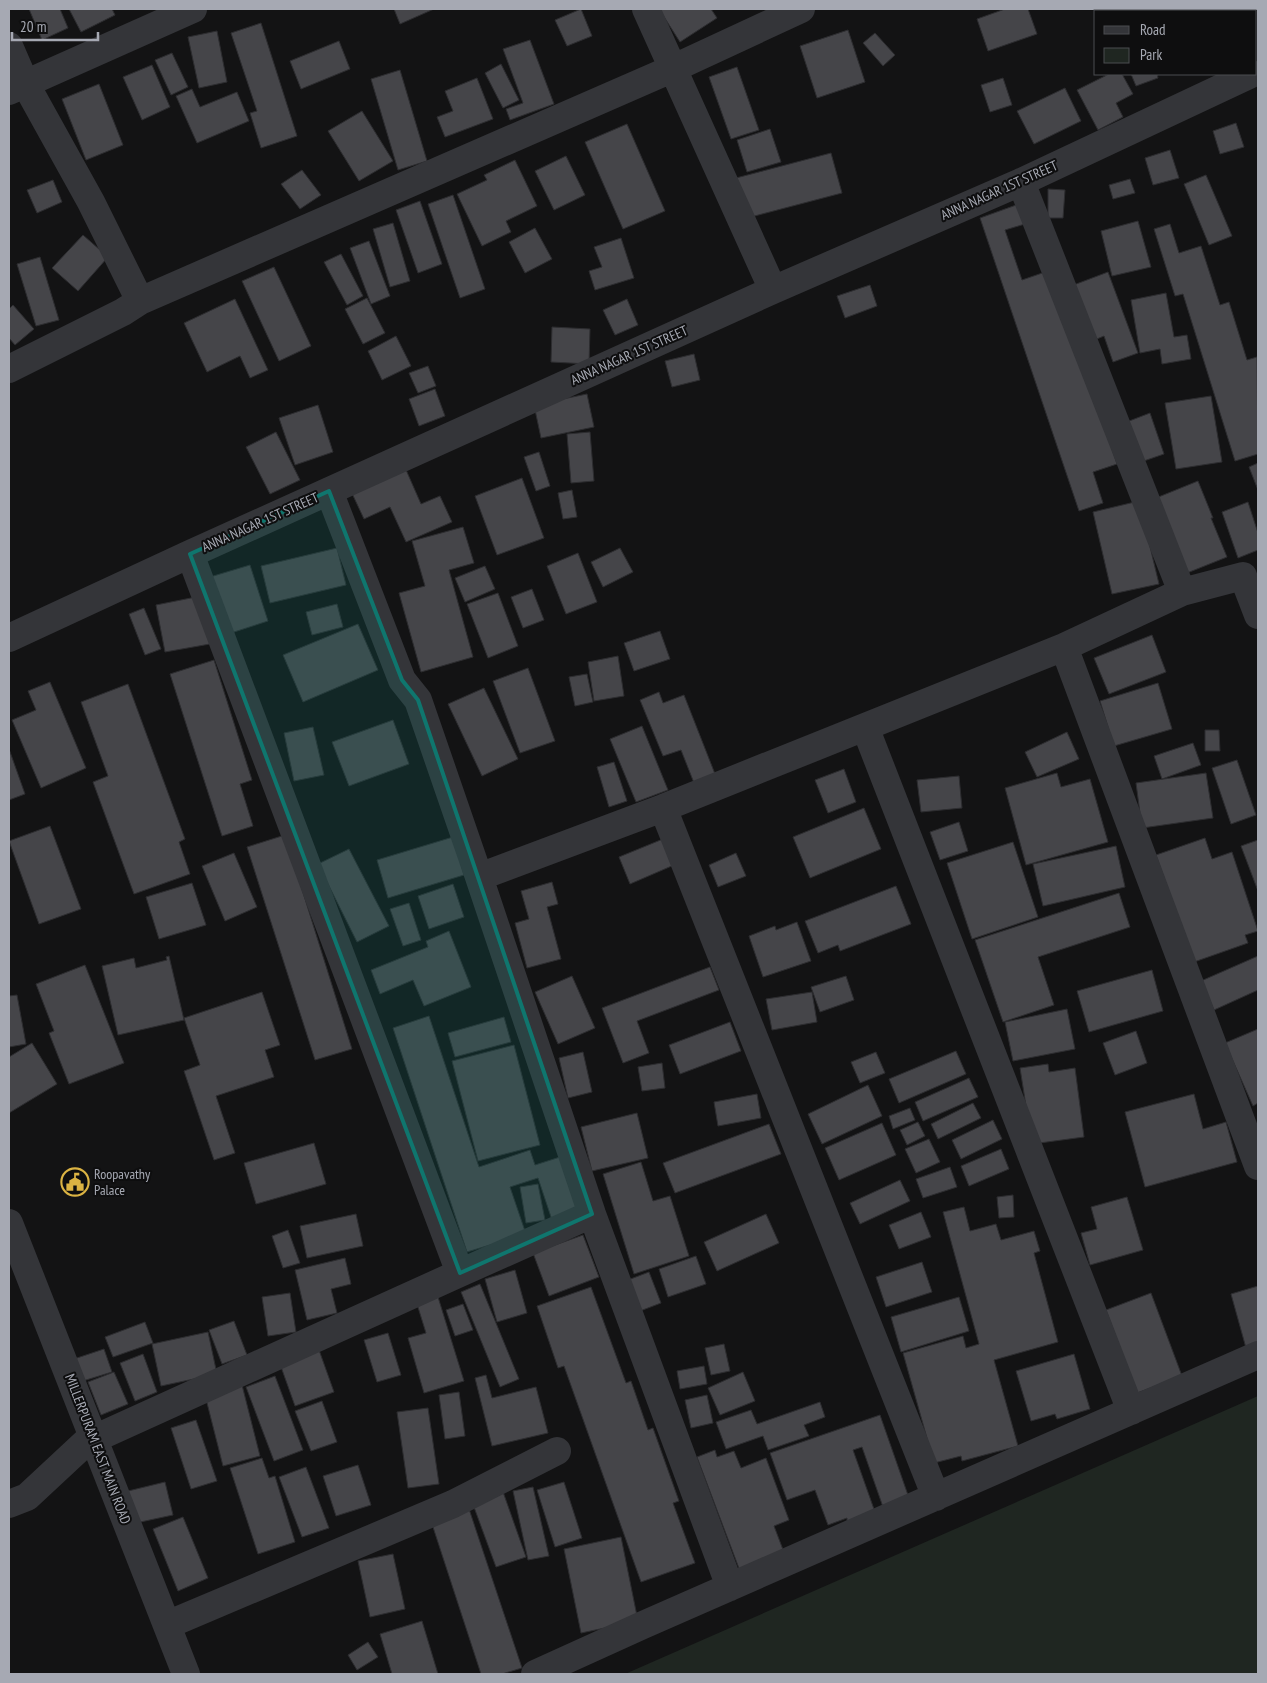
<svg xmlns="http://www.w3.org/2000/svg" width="1267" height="1683" font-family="'PT Sans Narrow',sans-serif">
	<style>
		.green { fill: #1f2621 }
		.building { fill: #454549; stroke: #2d2d30 }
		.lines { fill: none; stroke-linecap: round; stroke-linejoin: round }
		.minor { stroke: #343539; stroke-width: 28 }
		.marked { fill: #0f766e; fill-opacity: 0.2; stroke: #0f766e; stroke-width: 4; stroke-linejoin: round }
		.labels { text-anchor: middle; stroke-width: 4; stroke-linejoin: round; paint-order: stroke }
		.street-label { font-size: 14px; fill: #a6a9b3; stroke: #0e0e0f }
		.poi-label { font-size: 14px; fill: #a6a9b3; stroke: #0e0e0f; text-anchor: start }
	</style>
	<rect width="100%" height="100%" fill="#131314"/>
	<path class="green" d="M1258,1396V1674H625Z"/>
	<path class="building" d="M29,9H60L68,28L42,40Z
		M69,9H112L115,15L81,32Z
		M394,9H434L400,24Z
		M581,9L592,36L567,46L555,20Z
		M659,9H711L717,18L680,42Z
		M1005,9H1028L1037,34L988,51L977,19Z
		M1224,9H1253L1254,11H1225Z
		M261,23L297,136L261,148L250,113L257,111L231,33Z
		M848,30L865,82L817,98L800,46Z
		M217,31L227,82L199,88L188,37Z
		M875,33L895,55L883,66L863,43Z
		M530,40L554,104L510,120L506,109L523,103L503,49Z
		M339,41L350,69L301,89L290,61Z
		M172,53L188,87L171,95L155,60Z
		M501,64L519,100L503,108L485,73Z
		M152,65L170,107L142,120L123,77Z
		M737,67L759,130L731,139L709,77Z
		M400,70L427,161L398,170L371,79Z
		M1109,74H1122L1133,94L1116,103L1123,117L1098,130L1077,90Z
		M1131,74H1157L1158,78L1136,86Z
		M477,78L493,119L445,137L437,117L453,111L445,91Z
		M1003,78L1012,105L990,112L981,85Z
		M99,84L123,145L86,160L62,99Z
		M1065,88L1081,121L1034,144L1017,111Z
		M192,89L200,107L237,92L249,121L197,143L176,96Z
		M362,111L393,161L359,181L328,131Z
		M1236,123L1244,147L1220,154L1213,131Z
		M627,124L665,211L623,229L585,142Z
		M770,129L781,162L747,172L737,140Z
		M1170,150L1179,178L1153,185L1145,158Z
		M831,153L842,193L747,218L736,178Z
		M566,156L585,195L554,210L535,171Z
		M515,160L537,206L506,221L511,232L482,246L457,194L487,180L484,175Z
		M302,170L321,195L300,209L281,184Z
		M1206,175L1232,236L1209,245L1184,184Z
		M1130,179L1135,193L1113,199L1109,185Z
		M53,180L62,202L37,213L27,190Z
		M1048,189L1065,190L1063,218H1048Z
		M453,195L485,289L460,298L428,204Z
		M420,201L442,264L418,273L396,210Z
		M1019,204L1025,224L1005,230L1022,280L1051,270L1117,464L1093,472L1103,503L1079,511L980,218Z
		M1138,221L1151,267L1112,276L1101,231Z
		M393,223L410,281L390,287L373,229Z
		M1170,224L1179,253L1201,246L1220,305L1229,302L1247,360L1257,357L1258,454L1235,461L1183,294L1175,296L1154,229Z
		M535,228L552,259L525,273L509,242Z
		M83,235L108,257L78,291L52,268Z
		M621,238L634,278L595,290L589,271L602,267L594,247Z
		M369,241L390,296L371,304L350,248Z
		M341,254L363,296L347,305L324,262Z
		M40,257L59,320L36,326L17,264Z
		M274,267L311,346L279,361L242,281Z
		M1108,272L1138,353L1113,362L1104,336L1092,341L1071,286Z
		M870,285L877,306L845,318L837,296Z
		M1166,293L1174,337L1187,335L1191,359L1162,364L1160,349L1140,353L1131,300Z
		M367,298L385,333L363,344L345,309Z
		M235,299L268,370L250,378L240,356L207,372L184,323Z
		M627,299L638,325L615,335L603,310Z
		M13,305L34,329L15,345L9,338V309Z
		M552,327L590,329L589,364L551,362Z
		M396,336L411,366L382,380L368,351Z
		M694,354L700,380L672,387L665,361Z
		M428,366L436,386L418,393L409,373Z
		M435,389L445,416L419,426L409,399Z
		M587,394L594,427L541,438L534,405Z
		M1211,396L1222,462L1176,469L1165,403Z
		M318,405L333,452L295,465L279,418Z
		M1150,413L1164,454L1138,463L1124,423Z
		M276,432L300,480L270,494L246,447Z
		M590,432L594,481L571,483L567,434Z
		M539,452L550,486L536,491L524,457Z
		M403,463L421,504L440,496L452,522L406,542L390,507L364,519L349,487Z
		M1258,463V490L1249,467Z
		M522,478L544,538L497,555L475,496Z
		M1198,481L1213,518H1211L1227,557L1187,573L1156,498Z
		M572,490L577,517L563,519L558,493Z
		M1139,501L1159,584L1112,594L1093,512Z
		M1248,502L1258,533V550L1238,558L1222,512Z
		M463,527L474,563L449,570L473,657L421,672L399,593L425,586L412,541Z
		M337,548L346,585L270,603L261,566Z
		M620,548L633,572L603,587L591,562Z
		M578,553L597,602L566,614L547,566Z
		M250,565L268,621L228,634L210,577Z
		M485,566L495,589L465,602L455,578Z
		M532,589L544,620L523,628L511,597Z
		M498,593L518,646L488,658L467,604Z
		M201,596L210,644L165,652L156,605Z
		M337,604L343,627L312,635L306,612Z
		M144,608L161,649L145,655L129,614Z
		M358,624L378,670L303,702L283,655Z
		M660,631L670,659L634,671L624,643Z
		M1152,635L1166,672L1109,694L1094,658Z
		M618,656L624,696L594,701L588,662Z
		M214,660L252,780L240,784L253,826L222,836L170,674Z
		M528,668L555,741L520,753L493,681Z
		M587,674L593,702L575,706L569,677Z
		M50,682L86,768L41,788L12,720L36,710L28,691Z
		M1158,683L1172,729L1114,746L1100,701Z
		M128,684L185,839L179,842L190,874L134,894L93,782L108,776L81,702Z
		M484,688L518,759L482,776L448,704Z
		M659,692L663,703L684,695L717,779L696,788L681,750L663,756L640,700Z
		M393,720L409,764L349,786L332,742Z
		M642,726L668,790L636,802L610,739Z
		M313,727L324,775L294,781L284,733Z
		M1205,730H1219L1220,751H1205Z
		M1067,732L1079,759L1037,777L1025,752Z
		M1193,743L1201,765L1162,779L1154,756Z
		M9,749L25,794L9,800Z
		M1237,760L1256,815L1231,824L1212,768Z
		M614,762L627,801L609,807L597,767Z
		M844,769L856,802L828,813L815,780Z
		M1057,773L1061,787L1090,779L1108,842L1026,865L1005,788Z
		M1206,773L1213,818L1142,828L1136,783Z
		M959,776L962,808L921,812L917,780Z
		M864,808L881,849L810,878L793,837Z
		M959,822L968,851L940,860L930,832Z
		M50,826L81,909L39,924L9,841Z
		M285,835L352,1049L315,1060L247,847Z
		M453,837L464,875L388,898L377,860Z
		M1205,838L1212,859L1232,852L1258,931L1245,935L1248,943L1194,962L1156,855Z
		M663,839L674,865L630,884L619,857Z
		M1258,840V891L1241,846Z
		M1013,842L1038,917L972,939L947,863Z
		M1116,846L1125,887L1043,906L1033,864Z
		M349,849L389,926L357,942L318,864Z
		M234,853L257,907L225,921L202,866Z
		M736,853L746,876L718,887L709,865Z
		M552,882L558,904L547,907L561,959L527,968L515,923L529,919L521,891Z
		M192,883L206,925L159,939L146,897Z
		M453,884L464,917L429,929L418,896Z
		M896,886L911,924L840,951L838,945L818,953L805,921Z
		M1119,893L1130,927L1038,957L1054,1005L1003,1022L975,940Z
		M409,903L421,940L403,946L390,909Z
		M797,922L811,961L763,977L749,936L775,926L776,930Z
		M449,931L471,987L424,1006L413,980L380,994L371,970L428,947L426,941Z
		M169,956L184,1020L118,1035L102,966L134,958L136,968L167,960L166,957Z
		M1258,956V990L1214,1010L1201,981Z
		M85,965L124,1063L69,1084L49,1033L54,1031L36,984Z
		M710,967L719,990L637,1021L649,1053L623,1063L602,1008Z
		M1152,970L1163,1011L1089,1032L1077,991Z
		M572,976L595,1028L558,1044L535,992Z
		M846,976L854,1000L820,1012L811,987Z
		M262,992L280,1045L265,1050L274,1077L216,1096L235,1153L214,1160L184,1071L200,1065L184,1018Z
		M812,992L817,1022L772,1030L766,999Z
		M17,995L26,1044L9,1047V996Z
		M1067,1009L1075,1049L1013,1061L1005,1022Z
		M429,1016L479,1167L530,1150L535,1165L560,1157L580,1215L553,1223L538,1178L510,1187L526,1234L467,1252L393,1028Z
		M504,1017L511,1042L455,1057L448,1033Z
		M730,1022L741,1051L680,1074L669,1045Z
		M1258,1029V1103L1253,1106L1225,1043Z
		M1136,1031L1147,1063L1115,1075L1103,1043Z
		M32,1043L57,1084L9,1113V1057Z
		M514,1045L540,1145L478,1161L452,1061Z
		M956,1051L966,1074L899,1103L889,1079Z
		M583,1052L592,1092L568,1098L559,1058Z
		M876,1052L885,1073L860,1083L851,1062Z
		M662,1063L665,1088L642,1091L638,1067Z
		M1048,1064L1049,1072L1075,1068L1084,1137L1032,1144L1020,1068Z
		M969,1078L978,1097L923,1121L915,1102Z
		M868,1085L882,1116L822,1144L808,1114Z
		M757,1094L761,1118L718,1126L714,1102Z
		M1194,1094L1203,1129L1226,1122L1237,1162L1145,1187L1125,1112Z
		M973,1103L981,1118L938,1139L931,1124Z
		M910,1108L915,1120L893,1129L889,1116Z
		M637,1113L648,1158L592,1171L581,1127Z
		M993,1120L1002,1139L961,1159L952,1140Z
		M918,1122L925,1136L907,1145L900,1130Z
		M882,1123L896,1155L839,1180L825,1148Z
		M769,1124L781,1154L675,1193L663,1163Z
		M929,1139L940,1162L916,1173L905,1149Z
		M314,1143L326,1184L256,1204L244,1163Z
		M1001,1149L1009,1169L969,1186L961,1166Z
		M641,1162L653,1201L670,1196L689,1256L634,1274L603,1174Z
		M950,1167L957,1187L923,1198L916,1179Z
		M900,1180L910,1201L860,1224L850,1203Z
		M538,1184L545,1220L526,1223L520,1187Z
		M1013,1195L1014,1217L999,1218L997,1197Z
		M1127,1197L1143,1250L1090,1265L1081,1233L1097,1229L1091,1207Z
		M964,1207L970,1231L996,1224L1001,1240L1034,1231L1040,1251L1034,1253L1058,1342L994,1360L1018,1446L962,1461L961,1456L934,1463L903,1353L963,1336L966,1348L979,1344L943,1212Z
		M921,1212L931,1237L899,1249L889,1225Z
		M356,1214L363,1246L307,1258L300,1226Z
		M766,1214L779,1243L717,1271L704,1242Z
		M288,1230L300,1263L283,1268L272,1236Z
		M583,1235L599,1277L549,1296L533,1253Z
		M696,1256L706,1284L668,1297L659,1269Z
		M345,1258L351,1284L331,1289L337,1313L307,1320L295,1270Z
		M922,1262L932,1292L886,1307L876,1277Z
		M515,1270L527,1313L497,1322L485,1279Z
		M649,1272L661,1303L640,1311L628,1280Z
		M480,1284L519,1379L500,1387L461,1292Z
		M1258,1286V1345L1246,1348L1231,1294Z
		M591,1287L626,1383L631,1381L648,1430L653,1428L679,1501L673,1503L695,1563L641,1582L564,1366L558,1368L537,1306Z
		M290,1293L296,1332L268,1336L262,1297Z
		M1151,1293L1182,1376L1137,1393L1106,1310Z
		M438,1297L464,1381L424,1393L408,1338L426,1333L417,1304Z
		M959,1297L969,1331L901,1352L891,1317Z
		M463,1304L473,1330L455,1336L446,1310Z
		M234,1321L247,1355L222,1364L209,1330Z
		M145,1322L153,1343L113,1357L105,1337Z
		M208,1332L217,1374L161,1386L152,1344Z
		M388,1333L401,1375L377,1382L364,1340Z
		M724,1344L730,1371L711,1375L705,1348Z
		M104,1349L112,1372L73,1384L65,1362Z
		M319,1350L334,1392L295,1406L280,1364Z
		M143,1354L157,1392L135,1401L120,1363Z
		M1074,1354L1090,1409L1057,1419L1055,1414L1031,1421L1016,1371Z
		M704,1366L707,1384L680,1389L677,1371Z
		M114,1372L128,1404L101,1415L88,1382Z
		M743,1372L755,1401L720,1415L708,1388Z
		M486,1375L492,1398L536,1387L548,1433L492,1446L475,1378Z
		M275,1376L303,1450L274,1461L246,1387Z
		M242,1385L260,1456L223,1466L205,1395Z
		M459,1392L465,1436L445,1439L439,1395Z
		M707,1395L713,1423L691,1428L685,1400Z
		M322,1401L337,1442L311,1451L295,1411Z
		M820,1402L825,1417L804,1425L809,1436L768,1450L763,1436L726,1449L716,1422L751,1410L757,1424Z
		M428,1408L439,1484L408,1488L397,1412Z
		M880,1415L909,1498L883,1507L862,1447L853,1450L875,1512L847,1522V1518L828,1525L815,1490L787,1500L770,1453Z
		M196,1420L217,1481L191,1489L171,1428Z
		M715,1450L717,1457L734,1451L741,1468L766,1458L789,1520L774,1526L785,1555L740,1571L697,1457Z
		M262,1458L269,1478L275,1476L295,1542L258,1554L230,1468Z
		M358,1465L371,1505L336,1516L323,1476Z
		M306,1467L329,1528L302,1537L279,1477Z
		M165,1482L173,1515L131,1524L124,1492Z
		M564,1482L582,1538L555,1547L537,1490Z
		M533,1487L549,1556L528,1560L513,1491Z
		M502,1489L526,1557L496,1567L471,1499Z
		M469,1509L522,1668L502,1674H481L431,1521Z
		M183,1517L208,1578L178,1591L153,1529Z
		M621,1537L638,1621L581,1633L564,1549Z
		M393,1554L405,1609L370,1617L358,1561Z
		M422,1621L438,1674H392L380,1634Z
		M368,1642L378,1657L357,1670L348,1655Z"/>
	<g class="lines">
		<path class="minor" d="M646,9L773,290
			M9,46L25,83L91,202L140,301
			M9,91L193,9
			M1021,182L1182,592
			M9,369L123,312L140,301L674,68L801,9
			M329,491L402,680L418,700L479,877
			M190,554L460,1273
			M9,638L190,554L773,290L1021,182L1251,74
			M1064,647L1258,1166
			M865,727L1131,1411
			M663,808L936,1497
			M9,1223L186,1674
			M9,1504L27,1497L85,1443L460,1273L592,1214
			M730,1587L592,1214L479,877L663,808L1064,647L1182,592L1243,576L1258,615
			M167,1625L453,1504L557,1451
			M535,1674L643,1625L1258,1355"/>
	</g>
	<path class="marked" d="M329,491L402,680L418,700L592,1214L460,1273L190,554Z"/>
	<defs>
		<g id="civic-ring" transform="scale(1.4375)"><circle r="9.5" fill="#0e0e0f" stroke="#dbb343" stroke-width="1.5"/><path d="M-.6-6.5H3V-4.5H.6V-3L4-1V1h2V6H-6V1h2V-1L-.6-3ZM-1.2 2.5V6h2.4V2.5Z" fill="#dbb343"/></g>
	</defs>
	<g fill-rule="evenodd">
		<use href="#civic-ring" x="75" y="1182"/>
	</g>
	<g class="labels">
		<g class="street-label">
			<text transform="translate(999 190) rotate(-24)" y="5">ANNA NAGAR 1ST STREET</text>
			<text transform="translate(629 355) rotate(-24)" y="5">ANNA NAGAR 1ST STREET</text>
			<text transform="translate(260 522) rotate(-24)" y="5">ANNA NAGAR 1ST STREET</text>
			<text transform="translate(98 1449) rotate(69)" y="5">MILLERPURAM EAST MAIN ROAD</text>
		</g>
		<g class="poi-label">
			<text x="94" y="1179">Roopavathy<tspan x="94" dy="16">Palace</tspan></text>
		</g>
	</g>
	<rect width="1267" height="1683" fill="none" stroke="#a6a9b3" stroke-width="20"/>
	<rect x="1094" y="10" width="162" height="65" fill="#0e0e0f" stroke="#4b4c51"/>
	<rect x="1104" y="26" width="25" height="8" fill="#343539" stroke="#4b4c51"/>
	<text x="1140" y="35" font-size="15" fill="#a6a9b3">Road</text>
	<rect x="1104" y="48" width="25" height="15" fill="#1f2621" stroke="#4b4c51"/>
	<text x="1140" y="60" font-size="15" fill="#a6a9b3">Park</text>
	<path d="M12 32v8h86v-8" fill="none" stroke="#a6a9b3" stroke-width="2.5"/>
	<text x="20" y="32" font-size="15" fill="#a6a9b3" stroke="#0e0e0f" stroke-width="4" paint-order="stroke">20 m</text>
</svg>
